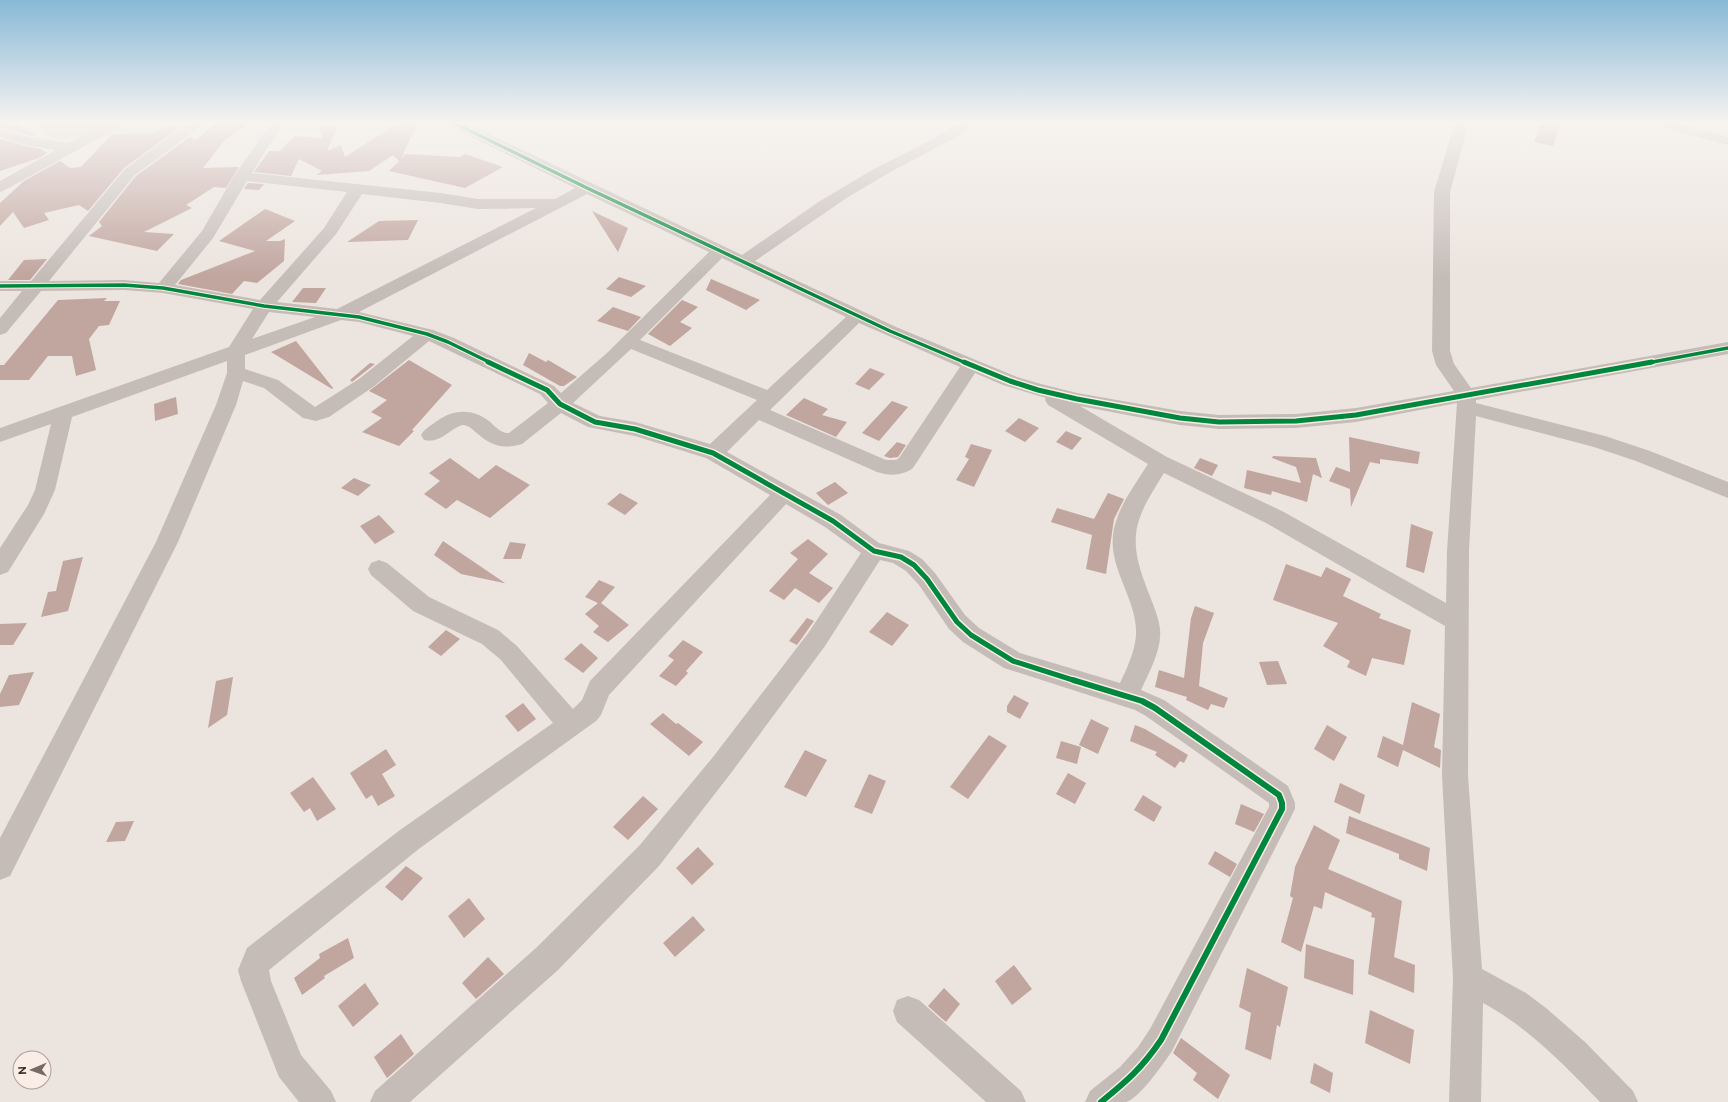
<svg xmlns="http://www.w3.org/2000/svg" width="1728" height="1102" font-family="Raleway,sans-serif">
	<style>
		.green { fill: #d0d1b8 }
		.building { fill: #c1a59f }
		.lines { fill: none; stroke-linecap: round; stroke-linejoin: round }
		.minor { fill: #c5bcb7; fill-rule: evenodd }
		.cycleway-far2-casing { stroke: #faede5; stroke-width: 5.5 }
		.cycleway-far1-casing { stroke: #faede5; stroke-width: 8 }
		.cycleway-casing { stroke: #faede5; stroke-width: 9 }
		.cycleway-far2 { stroke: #00873e; stroke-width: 3.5 }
		.cycleway-far1 { stroke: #00873e; stroke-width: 5 }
		.cycleway { stroke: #00873e; stroke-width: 6 }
	</style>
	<rect width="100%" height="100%" fill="#ece4de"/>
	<path class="green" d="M35,122H113C98,130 69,145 52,137C46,134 40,127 35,122Z"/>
	<path class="building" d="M0,122H11L38,137L0,127Z
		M217,122H251L225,140L203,168L239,167L226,188L214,187L186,205L192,208L144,232L174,234L157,251L89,236L102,226L99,222L136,176L190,137L196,140Z
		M327,122H333L336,130L327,151L341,145L345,157L399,122H418L401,159L405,154L460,157L465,154L503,167L465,188L389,171L399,161L393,155L369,171L316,175L322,171L299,159L291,176L254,172L269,151H280L295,136L322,138L318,124Z
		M1542,122H1562L1553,146L1534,142Z
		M171,125L178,129L124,168L88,211L79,205L44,213L49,220L24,228L13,212L0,226V203L24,181L60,161L70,168L81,167L112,134L152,133Z
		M0,139L25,146L41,149L47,153L39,158L0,171Z
		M248,183L264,184L259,190L244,189Z
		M265,209L295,221L266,241H280L285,239L284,261L257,283L244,281L232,294L178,284L181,280L255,251L219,241Z
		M592,211L628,228L618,252Z
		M418,220L408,240L347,242L379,221Z
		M47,259L30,280H8L24,260Z
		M619,277L646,286L631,297L606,289Z
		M711,279L760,300L746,310L706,290Z
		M303,288H326L316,303L292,302Z
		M107,298L104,301H120L109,325L99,326L89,339L96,370L76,376L72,356H48L29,380H0V365H4L58,300Z
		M682,300L698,307L680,322L692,328L670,346L648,334Z
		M613,307L641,317L628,331L597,321Z
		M296,341L333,388L332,389L271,352Z
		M529,353L546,362L548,360L577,377L564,386H560L523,365Z
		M409,360L452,385L412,430L414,431L399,446L362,432L382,418L371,412L387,400L369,391Z
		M370,363L375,364L352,382L350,380Z
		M870,368L885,374L869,390L855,384Z
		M176,397L178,414L155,421L154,404Z
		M804,398L828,409L822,415L847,422L836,437L786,415Z
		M892,401L908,407L879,441L862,433Z
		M1019,418L1039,428L1025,442L1005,431Z
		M1066,431L1082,438L1072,450L1056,442Z
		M1349,437L1420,452L1418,464L1380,459V464L1370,462L1351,507L1350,489L1329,481L1336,467L1350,472Z
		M897,442L906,445L898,457L890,458L884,456Z
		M971,444L992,450L974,487L956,480L969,459L965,457Z
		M1273,456L1316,458L1322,478L1313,474L1307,502L1272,491L1271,495L1244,488L1247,470L1301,483L1296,467L1272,458Z
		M450,458L479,479L496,465L530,485L490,518L457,500L446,509L424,494L440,481L429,473Z
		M1200,458L1218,465L1212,476L1194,468Z
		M354,478L371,485L358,496L341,488Z
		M835,482L848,493L828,505L816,493Z
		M620,493L638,503L625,515L607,504Z
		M1108,493L1124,499L1114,519L1106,574L1086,569L1092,535L1051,522L1057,508L1094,519Z
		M379,515L395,532L375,544L360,526Z
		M1411,524L1433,532L1424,573L1406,567Z
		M808,539L828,554L809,573L833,588L819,603L795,588L784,600L769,591L798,559L790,553Z
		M443,541L505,583H504L461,574L434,555Z
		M510,542L526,544L521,559H503Z
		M83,557L68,611L41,617L48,592L56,591L63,561Z
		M1286,564L1321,577L1326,567L1351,579L1343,596L1381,614L1379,618L1411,630L1404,665L1372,658L1366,676L1347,667L1350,661L1323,646L1338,623L1273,600Z
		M599,580L615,587L601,603L629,625L608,642L593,632L599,626L585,614L598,603L585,597Z
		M1195,606L1214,613L1203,643L1199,686L1228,698L1224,708L1211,704L1208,710L1186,700L1187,697L1155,687L1159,670L1184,678L1191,618Z
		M887,612L909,625L892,646L869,632Z
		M807,618L814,621L797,645L789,641Z
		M27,623L13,645H0V624Z
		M446,630L460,639L441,656L428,647Z
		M683,640L703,652L686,671L688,673L676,686L659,676L674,660L668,656Z
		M581,643L598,658L583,673L564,659Z
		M1278,661L1287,684L1267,685L1259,662Z
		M34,672L19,705L0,707V694L9,675Z
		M233,677L227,715L208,728L216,681Z
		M1014,695L1029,703L1020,719L1007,712V706Z
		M1412,702L1440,714L1434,747L1441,750L1440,768L1403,750L1398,767L1377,757L1383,736L1403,745Z
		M523,703L536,719L518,732L505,716Z
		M663,713L676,724L678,723L703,742L689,756L650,724Z
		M1091,719L1109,728L1098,754L1079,745Z
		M1135,725L1145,729L1188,755L1184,763L1180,761L1175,768L1155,755L1157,752L1130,741Z
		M1327,725L1347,737L1334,761L1314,749Z
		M989,735L1007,746L968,799L950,787Z
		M1061,741L1081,747L1077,764L1056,758Z
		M386,749L396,765L382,774L395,796L378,806L372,795L366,799L350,773Z
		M805,750L827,760L806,797L784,787Z
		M1068,773L1086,783L1075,804L1056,794Z
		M869,774L886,781L872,814L854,807Z
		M313,777L336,809L317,821L310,808L304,812L290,793Z
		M1340,783L1365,795L1360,814L1334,802Z
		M1143,795L1162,807L1154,822L1134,810Z
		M643,796L658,809L628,840L613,827Z
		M1241,804L1264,814L1254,832L1235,824Z
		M1349,816L1430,848L1427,871L1399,859V854L1346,833Z
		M134,821L125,841L106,842L116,822Z
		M1314,825L1340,840L1328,869L1402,901L1394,957L1415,965L1414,993L1368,974L1375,918L1371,917L1372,913L1325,892L1322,909L1314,906L1301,952L1281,942L1293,898L1290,896L1295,867Z
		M698,847L714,864L692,885L676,868Z
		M1215,851L1237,864L1230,877L1208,864Z
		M406,866L423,878L402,901L385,887Z
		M469,898L485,919L464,938L448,916Z
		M693,916L705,930L675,957L663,943Z
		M348,938L354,958L324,976L325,978L302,995L294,978L320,958L319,954Z
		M1306,944L1354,960L1353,995L1304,978Z
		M488,957L504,974L476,999L462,983Z
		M1014,965L1032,989L1012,1005L995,981Z
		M1247,968L1288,987L1280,1027L1277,1025L1271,1060L1245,1049L1251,1013L1239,1007Z
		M365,983L379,1004L353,1027L338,1006Z
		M944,988L960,1004L946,1022L928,1006Z
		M1370,1010L1414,1030L1410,1064L1365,1043Z
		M401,1034L414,1054L387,1078L374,1057Z
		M1181,1038L1230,1075L1218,1099L1193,1080L1197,1073L1173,1053Z
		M1314,1063L1333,1073L1330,1093L1310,1083Z"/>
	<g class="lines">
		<path class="minor" d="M111,122H130L128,125L99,138L5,190L0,192V181L56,150L25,145L0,137V128L28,137L68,143Z
			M190,122H207L135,175L49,281L124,280L159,283L202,231L234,176L272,122H287L267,148L252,173L441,193L478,199H555L575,188L447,125L445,122H464L742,255L820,201L872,170L931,140L960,122H977L953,139L894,170L848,197L755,261L896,327L1017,377L1041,384L1077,393L1180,411L1219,415L1296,414L1356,408L1454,391L1436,365L1432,351L1434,192L1455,122H1469L1450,192V351L1454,364L1471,388L1728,342V354L1476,400V403L1605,436L1650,451L1728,482V498L1636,461L1594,447L1476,416L1469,551L1468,776L1482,969L1526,993L1546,1008L1585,1042L1633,1091L1638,1102H1600C1564,1065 1528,1027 1483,1003L1481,1102H1449L1453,978L1442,776L1445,626L1266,523L1164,473C1138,515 1126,533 1145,583C1150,598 1158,613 1160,629C1162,650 1149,672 1141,690L1164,700L1288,786L1295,803V809L1172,1051C1164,1063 1139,1099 1126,1102C1117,1102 1095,1102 1085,1102L1090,1091L1120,1067L1138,1047L1150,1029L1269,807V803L1146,716L1135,710L1004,668L963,642L949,629L919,585L906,571L893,563L880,560L825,646L731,773L659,866L558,970L410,1102H370L375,1091L536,948L639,846L713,757L809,632L861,553L825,527L786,504L609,695L601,715L596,721L420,848L269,970L271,981L301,1055L331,1091L336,1102H299L279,1077L241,981L238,970L247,948L400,830L553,723L501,660L482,644L413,611L371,575L368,569L371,563L379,560L387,563L429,597L498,630L517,646L573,709L582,700L590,681L770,495L706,458L635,436L588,427L561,413L522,444C504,449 493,447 478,434C473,430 469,425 462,425C448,430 440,444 424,440L421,435C425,428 433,424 440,419C456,409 473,409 489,421C495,426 501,434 509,433L548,403L540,394L429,341L373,387L329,417L316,421L303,418L264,388L243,381L236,405L178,542L10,876L0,880V838L156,542L216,405L227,373V361L72,417L55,490L44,514L8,572L0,575V548L28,505L35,490L51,424L0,442V428L229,347L253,309L163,293L124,290L41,291L6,333L0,335V318L22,291H0V281H31L125,169ZM247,181L347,192L324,228L260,300L175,285L213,238ZM362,194L441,203L478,209L536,208L337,309L277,302L336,234ZM587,194L709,252L607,353L561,393L554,386L454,338L433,330L359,312ZM722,258L846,317L767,390L640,340ZM269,312L315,317L252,339ZM341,320L359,322L413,336L359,379L315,407L278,380L245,369V355ZM859,323L960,367L899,458L896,460H886L770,410ZM631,349L757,400L710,444L635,422L600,416L573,403ZM975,373L1003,385L1046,398L1045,400L1048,405L1148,464C1135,485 1116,509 1113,535C1109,570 1138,601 1136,635C1135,651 1127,668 1120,683L1020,653L979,628L965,615L935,573L922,559L909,551L879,543L841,515L727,452L759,420L877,472C889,476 902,476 913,468ZM1457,403L1447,551L1446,603L1282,511L1167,457L1080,406L1180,425L1219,429L1296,428L1356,422Z
			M1651,122H1675L1728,137V145L1653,125Z
			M908,996L919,1000L1021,1091L1026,1102H986L897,1022L893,1011L897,1000Z"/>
		<g class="cycleway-far2-casing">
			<path id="cycleway-far2" d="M452,122L587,188L890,331L966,363
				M0,286L124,285L163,288L264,306L359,317L427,334L448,342L491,363
				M1647,363L1728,348"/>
		</g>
		<g class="cycleway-far1-casing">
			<path id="cycleway-far1" d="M488,362L547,390L560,404L595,422L635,429L713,453L833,521L874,551L901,557L914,565L927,579L957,622L971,635L1013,661L1076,681
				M964,362L1010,381L1038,390L1077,399L1180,418L1219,422L1296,421L1356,415L1652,362"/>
		</g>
		<g class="cycleway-casing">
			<path id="cycleway" d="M1073,680L1142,701L1155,708L1279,795L1282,803V809L1161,1040C1142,1068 1127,1081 1101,1102"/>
		</g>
		<use href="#cycleway-far2" class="cycleway-far2"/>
		<use href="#cycleway-far1" class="cycleway-far1"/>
		<use href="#cycleway" class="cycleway"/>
	</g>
	<linearGradient id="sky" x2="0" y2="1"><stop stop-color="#88b9d6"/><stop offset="0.44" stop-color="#f6f3f0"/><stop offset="1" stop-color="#f6f3f0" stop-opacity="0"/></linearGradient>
	<rect width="1728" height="277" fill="url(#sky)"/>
	<g transform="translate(32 1070) rotate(268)"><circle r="19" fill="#faede5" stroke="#ab9f99"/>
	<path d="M0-3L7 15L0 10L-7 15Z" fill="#756a66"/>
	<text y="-6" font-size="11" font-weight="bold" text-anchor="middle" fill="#352926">N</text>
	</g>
</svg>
